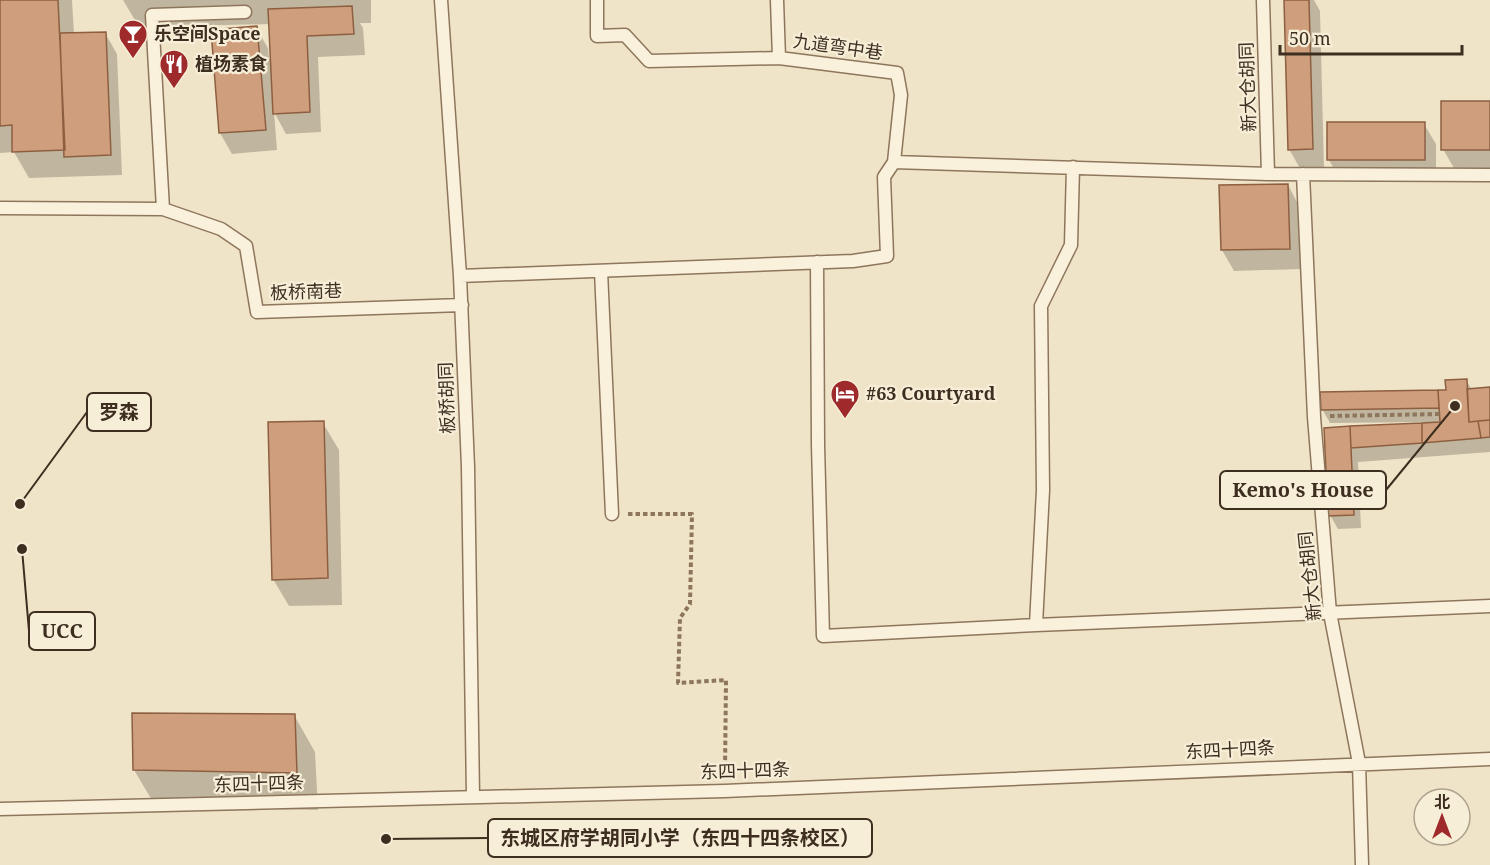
<svg xmlns="http://www.w3.org/2000/svg" width="1490" height="865" font-family="'Noto Serif','Noto Sans SC',serif">
	<style>
		.shadow { fill: #0003 }
		.building { fill: #cf9f7d; stroke: #8d5f41; stroke-width: 1.5 }
		.lines { fill: none; stroke-linecap: round; stroke-linejoin: round }
		.service-casing { stroke: #8d765c; stroke-width: 15 }
		.path { stroke: #8d765c; stroke-width: 4; stroke-dasharray: 4.5 3; stroke-linecap: butt }
		.service { stroke: #faf1dc; stroke-width: 12 }
		.labels { text-anchor: middle; stroke-width: 4.5; stroke-linejoin: round; paint-order: stroke }
		.poi-label { font-size: 18px; font-weight: bold; fill: #3d2e20; stroke: #f7eed8; text-anchor: start }
		.street-label { font-size: 18px; fill: #3d2e20; stroke: #f7eed8 }
		.leader { fill: none; stroke: #3d2e20; stroke-width: 2 }
		.callout-dot { fill: #3d2e20; stroke: #f7eed8; stroke-width: 2 }
		.callout { fill: #f7eed8; stroke: #3d2e20; stroke-width: 2 }
		.callout-label { font-size: 20px; text-anchor: middle; font-weight: bold; fill: #3d2e20 }
	</style>
	<rect width="100%" height="100%" fill="#f0e4c8"/>
	<path class="shadow" d="M0,0H72L74,34L105,33L117,54L122,175L29,178L14,152L0,153Z
		M123,0H371V23H360L363,28L365,55L318,57L321,132L286,134L274,112L277,150L232,154L220,133L256,28L268,48L269,59H272L271,24L139,27Z
		M1286,0H1314L1320,11L1324,169L1301,170L1289,149Z
		M1490,102V170H1455L1443,149Z
		M1424,124L1436,144V181H1341L1329,160Z
		M1288,185L1299,206L1301,269L1234,271L1222,250Z
		M1466,380L1472,390L1490,389V452L1358,462L1361,528L1338,529L1330,515L1326,429L1429,424V422L1330,423L1322,409V394L1448,391Z
		M323,423L339,450L342,605L289,606L273,579Z
		M294,715L315,752L318,810L156,807L134,770Z"/>
	<path class="building" d="M0,0H58L65,150L12,152V125L0,126Z
		M1284,0H1309L1313,149L1288,150Z
		M352,6L354,34L307,36L310,112L273,114L268,9Z
		M257,26L266,130L219,133L211,30Z
		M106,32L111,155L64,157L60,33Z
		M1441,101H1490V150H1441Z
		M1327,122H1425V160H1327Z
		M1288,184L1290,249L1221,250L1219,185Z
		M1467,379L1469,422L1478,421L1481,438L1422,443V423L1440,422L1438,390H1446L1445,380Z
		M1490,387V420L1469,422L1467,389Z
		M1438,390L1439,408L1321,410L1320,392Z
		M1490,420V437L1481,438L1478,421Z
		M324,421L328,578L272,580L268,422Z
		M1422,423V443L1351,448L1350,426Z
		M1350,426L1354,515L1328,516L1324,428Z
		M132,713L295,714L297,773L133,770Z"/>
	<g class="lines">
		<g class="service-casing">
			<path id="service" d="M441,0L460,276L468,467L473,796
				M597,0V36L625,35L649,61L779,58
				M777,0L779,58L897,73L901,95L894,162
				M1263,0L1268,174
				M1303,174L1314,417L1330,613L1359,763L1362,865
				M0,208L163,209L221,229L246,246L257,312L462,305
				M163,209L152,15L245,12
				M817,262L818,445L823,636L1036,625L1490,606
				M601,271L612,514
				M460,276L853,261L887,256L884,177L894,162L1268,174L1490,175
				M1036,625L1043,490L1041,306L1071,245L1073,167
				M0,809L725,791L1490,759"/>
		</g>
		<path class="path" d="M1330,416L1441,414
			M628,514H692L690,604L680,618L678,683L726,680L725,773"/>
		<use href="#service" class="service"/>
	</g>
	<defs>
		<g id="bar-pin" transform="scale(1.5)"><path d="M0 17L-7.5 6A9.5 9.5 0 1 1 7.5 6Z" fill="#9e2a2b" stroke="#f7eed8"/><path d="M-6-5H6L.8 .8V4.5H3.5V6h-7V4.5H-.8V.8Z" fill="#fff"/></g>
		<g id="restaurant-pin" transform="scale(1.5)"><path d="M0 17L-7.5 6A9.5 9.5 0 1 1 7.5 6Z" fill="#9e2a2b" stroke="#f7eed8"/><path d="M-5-6h1v4h1v-4h1v4h1v-4h1v5L-1.5 .5V6h-2V.5L-5-1ZM5-6V6H3V1.5H1.5Q1.5-4 5-6Z" fill="#fff"/></g>
		<g id="hotel-pin" transform="scale(1.5)"><path d="M0 17L-7.5 6A9.5 9.5 0 1 1 7.5 6Z" fill="#9e2a2b" stroke="#f7eed8"/><path d="M-6-4.5h1.5V1H6V5H4.5V3h-9V5H-6ZM-4 0a1.8 1.8 0 1 1 3.6 0ZM.5 0V-2.5h3Q6-2.5 6 0Z" fill="#fff"/></g>
	</defs>
	<g fill-rule="evenodd">
		<use href="#bar-pin" x="133" y="34"/>
		<use href="#restaurant-pin" x="174" y="64"/>
		<use href="#hotel-pin" x="845" y="394"/>
	</g>
	<g class="labels">
		<g class="poi-label">
			<text x="154" y="40">乐空间Space</text>
			<text x="195" y="70">植场素食</text>
			<text x="866" y="400">#63 Courtyard</text>
		</g>
		<g class="street-label">
			<text transform="translate(838 47) rotate(8)" y="6">九道弯中巷</text>
			<text transform="translate(1248 87) rotate(-92)" y="6">新大仓胡同</text>
			<text transform="translate(306 292) rotate(-2)" y="6">板桥南巷</text>
			<text transform="translate(447 398) rotate(-92)" y="6">板桥胡同</text>
			<text transform="translate(1310 576) rotate(-96)" y="6">新大仓胡同</text>
			<text transform="translate(1230 750) rotate(-3)" y="6">东四十四条</text>
			<text transform="translate(745 771) rotate(-2)" y="6">东四十四条</text>
			<text transform="translate(259 784) rotate(-2)" y="6">东四十四条</text>
		</g>
	</g>
	<path class="leader" d="M20 504L87 412M1455 406L1386 490M22 549L29 631M386 839L488 838"/>
	<g class="callout-dot">
		<circle cx="20" cy="504" r="6"/>
		<circle cx="1455" cy="406" r="6"/>
		<circle cx="22" cy="549" r="6"/>
		<circle cx="386" cy="839" r="6"/>
	</g>
	<g class="callout">
		<rect x="87" y="393" width="64" height="38" rx="6"/>
		<rect x="1220" y="471" width="166" height="38" rx="6"/>
		<rect x="29" y="612" width="66" height="38" rx="6"/>
		<rect x="488" y="819" width="384" height="38" rx="6"/>
	</g>
	<g class="callout-label">
		<text x="119" y="419">罗森</text>
		<text x="1303" y="497">Kemo's House</text>
		<text x="62" y="638">UCC</text>
		<text x="680" y="845">东城区府学胡同小学（东四十四条校区）</text>
	</g>
	<g transform="translate(1442 817)"><circle r="28" fill="#f7eed8" stroke="#ada18e" stroke-width="1.5"/>
	<path d="M0-4.5L10 22L0 15L-10 22Z" fill="#9e2a2b"/>
	<text y="-9" font-size="16" font-weight="bold" text-anchor="middle" fill="#3d2e20">北</text>
	</g>
	<path d="M1280 45v9h182v-9" fill="none" stroke="#3d2e20" stroke-width="3"/>
	<text x="1289" y="45" font-size="18" fill="#3d2e20" stroke="#f7eed8" stroke-width="4.5" paint-order="stroke">50 m</text>
</svg>
